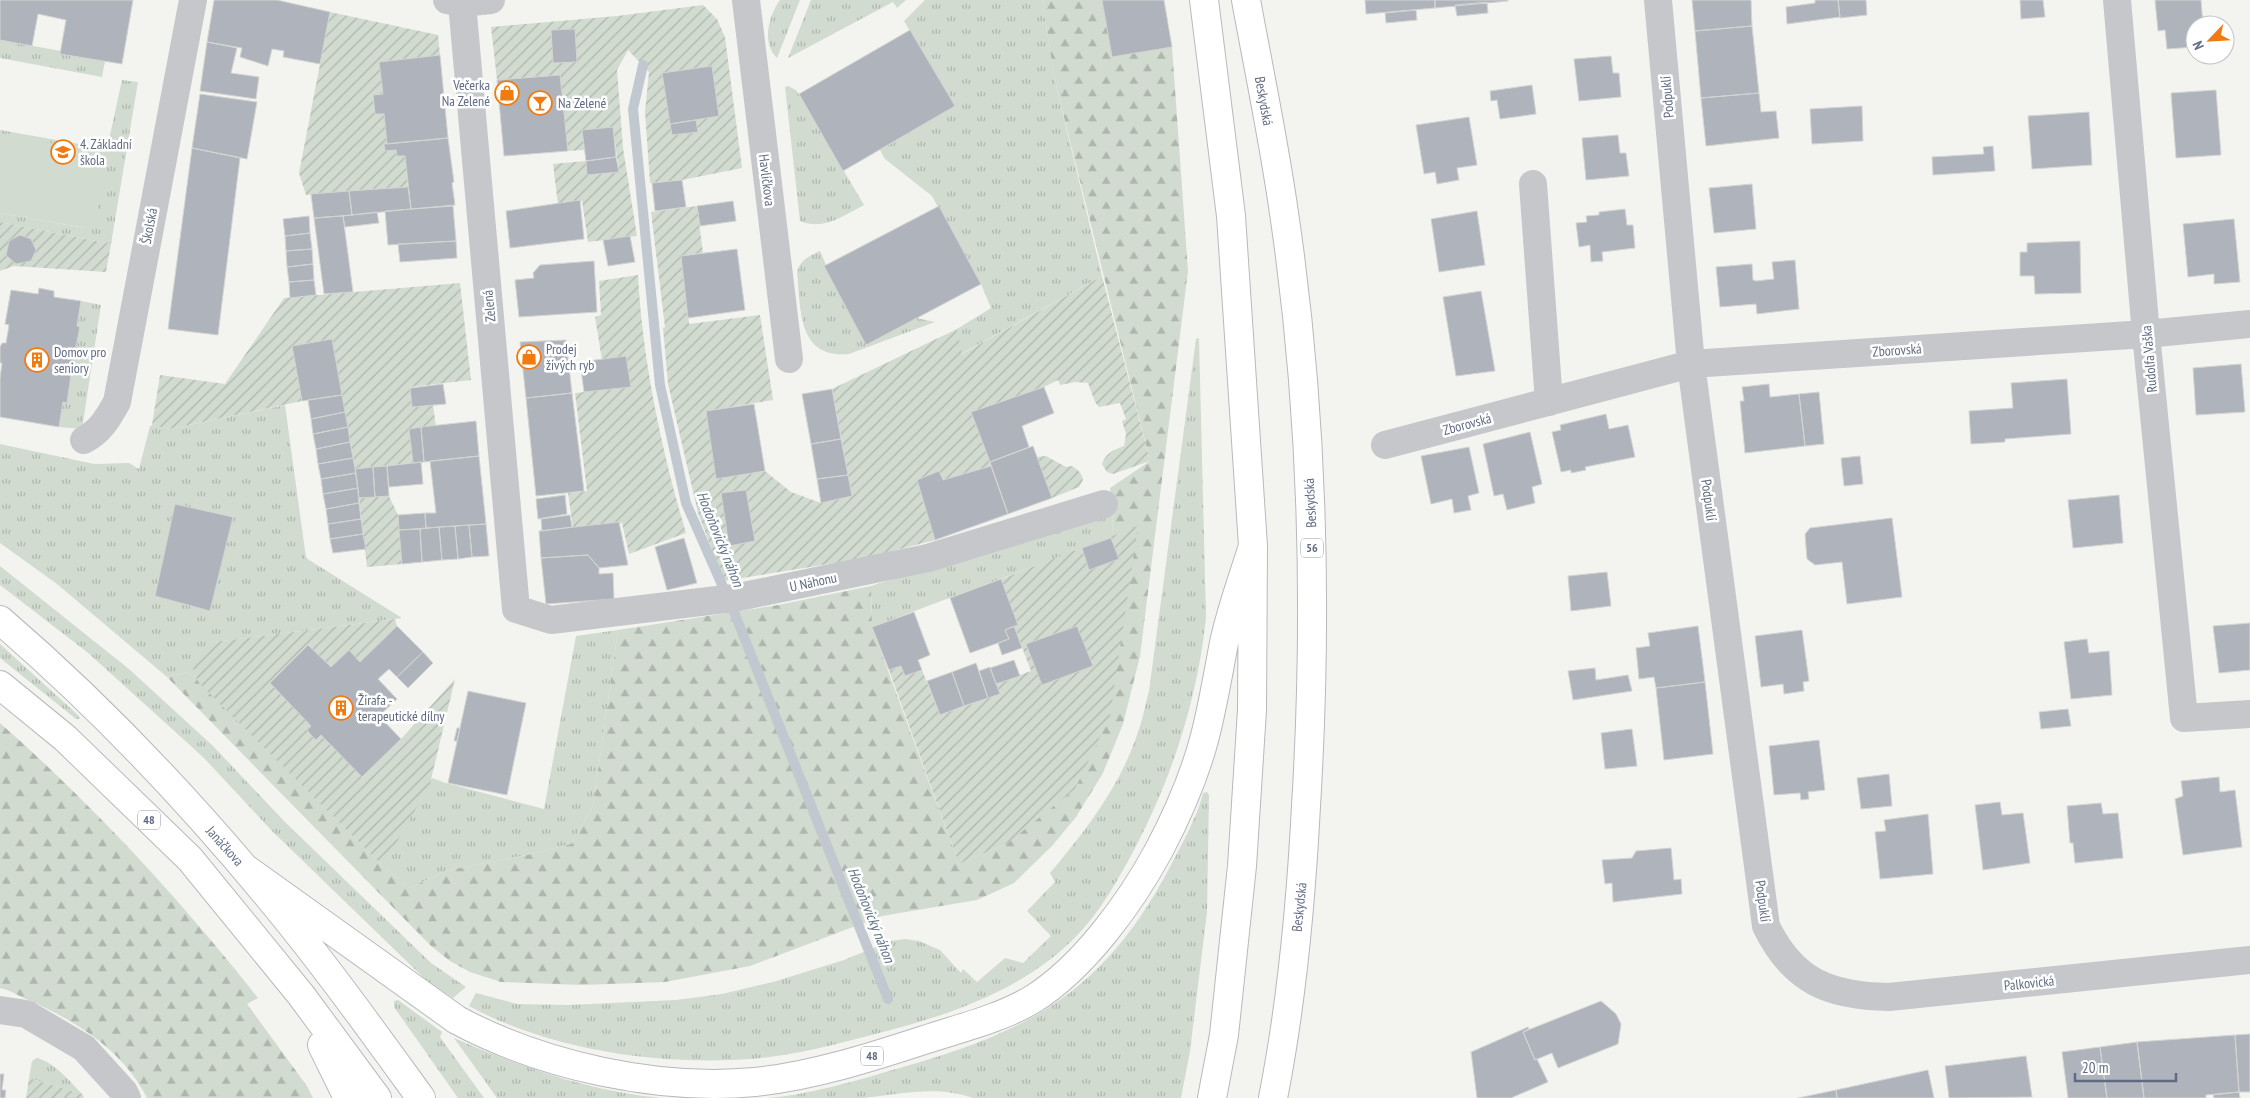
<svg xmlns="http://www.w3.org/2000/svg" width="2250" height="1098" font-family="'PT Sans Narrow',sans-serif">
	<style>
		.grass { fill: url(#grass-tufts) }
		.forest { fill: url(#forest-firs) }
		.garden { fill: url(#garden-furrows) }
		.pitch { fill: #d2dbd0 }
		.lines { fill: none; stroke-linecap: round; stroke-linejoin: round }
		.stream { stroke: #c2c8d0; stroke-width: 10 }
		.building { fill: #afb4bc; stroke: #d4d5d2 }
		.major-casing { stroke: #b7b9be; stroke-width: 30 }
		.minor { stroke: #c5c7cb; stroke-width: 28 }
		.major { stroke: #fff; stroke-width: 28 }
		.labels { text-anchor: middle; stroke-width: 5; stroke-linejoin: round; paint-order: stroke }
		.shield { fill: #fff; stroke: #9097a8; stroke-width: 1 }
		.shield-label { font-size: 12px; font-weight: bold; fill: #606b83 }
		.poi-label { font-size: 14px; fill: #606b83; stroke: #fff; text-anchor: start }
		.street-label { font-size: 14px; fill: #606b83; stroke: #fff }
		.water-label { font-size: 15px; font-style: italic; fill: #607488; stroke: #fff }
	</style>
	<defs>
		<pattern id="grass-tufts" width="24" height="20" patternUnits="userSpaceOnUse" patternTransform="scale(1.25)"><rect width="24" height="20" fill="#d2dbd0"/><path d="M3 7l-1-3M5 7V3M7 7l1-3M15 17l-1-3M17 17v-4M19 17l1-3" fill="none" stroke="#aeb6ae"/></pattern>
		<pattern id="forest-firs" width="22" height="20" patternUnits="userSpaceOnUse" patternTransform="scale(1.25)"><rect width="22" height="20" fill="#d2dbd0"/><path d="M5 1l3.5 6h-7zM16 11l3.5 6h-7z" fill="#aeb6ae"/></pattern>
		<pattern id="garden-furrows" width="10" height="10" patternUnits="userSpaceOnUse" patternTransform="scale(1.25)"><rect width="10" height="10" fill="#d2dbd0"/><path d="M-1 1l2-2M0 10L10 0M9 11l2-2" fill="none" stroke="#aeb6ae"/></pattern>
	</defs>
	<rect width="100%" height="100%" fill="#f3f4ef"/>
	<path class="grass" d="M780,0H800L777,58C761,43 769,15 780,0Z
		M811,0H906L897,8L893,2L788,58Z
		M925,0H1042L1055,81L1102,276L961,354L957,329L991,308L981,284L932,196L885,159L880,150L954,106L904,21Z
		M0,40L61,51V54L105,61L102,77L0,58Z
		M122,80L138,82L111,244L0,222V213L85,228L0,134V130L107,149Z
		M788,86L796,90L864,205C843,216 823,231 800,221L785,87Z
		M820,251L826,265L825,266L866,345L917,318L935,322L849,354C797,359 801,309 797,272C800,260 809,256 820,251Z
		M81,301L101,305L82,429L59,427L63,402H67L71,375L73,373L74,356L80,327L77,326Z
		M1199,338L1206,618C1197,704 1169,787 1127,863C1114,886 1101,909 1083,929C1032,986 958,1012 887,1031C848,1041 809,1052 770,1057C674,1068 555,1053 469,1006L476,993L517,1004L568,1005L676,1000L722,994L773,982L844,960L890,941L905,939L919,941L940,950L961,973L963,969L977,982L1005,958L1023,963L1051,936L1027,911L1055,882L1050,873C1086,830 1120,787 1138,732C1143,719 1145,705 1149,691L1196,339Z
		M285,405L306,558L402,618L214,642C198,651 190,659 196,678L186,672L167,677L57,584L0,543V444L94,464L129,463L139,469L150,426L152,425L170,429Z
		M1113,510L1112,537L872,627L871,586Z
		M0,566L129,669L213,746L285,822L431,963L466,987L453,998L426,980L273,832L203,757L87,652L0,585Z
		M618,630L593,806L571,844L532,854L449,870L409,888L383,866L432,778L446,783L544,809L576,636Z
		M0,644L79,716L80,719H76L0,658Z
		M1207,792L1209,795L1207,912L1190,1051L1181,1098H973C936,1085 901,1094 863,1098C832,1098 798,1098 767,1098C808,1095 855,1081 896,1069C1030,1031 1104,993 1171,865C1181,846 1199,813 1203,793Z
		M398,1000L442,1032L440,1037L484,1098H458L394,1007V1001Z
		M454,1038C521,1067 589,1091 661,1098H497Z
		M37,1058C55,1063 69,1080 82,1094L29,1078L32,1061Z"/>
	<path class="forest" d="M1042,0H1102L1112,57L1172,47L1188,271L1140,656L1123,724L1103,773L1076,817L1052,846L1014,883L977,900L882,916L750,966L665,982L582,985L501,982L470,972L450,961L431,946L167,677L186,672L196,678L383,866L409,888L449,870L532,854L571,844L593,806L618,630L778,605L871,586L872,627L959,864L1008,843L1138,526L1112,537L1113,510L1110,488L1150,461L1055,81Z
		M0,723C95,807 180,899 258,998L247,1004L307,1086L313,1098H147C124,1051 75,1020 28,1000C19,996 10,990 0,988Z"/>
	<path class="garden" d="M703,5L717,19L725,37L742,168L682,180L650,183L645,112L649,72L628,50L617,70L623,148L637,236L588,242L582,201L558,205L553,164L586,161L588,175L619,172L613,127L583,130L584,150L568,151L560,75L497,80L491,27L617,16Z
		M330,12L438,35L440,55L379,62L383,94L373,95L375,114H384L387,144L384,145L385,151L396,150L397,156H405L408,187L306,195L299,173Z
		M697,206L703,253L681,256L689,324L760,315L773,400L706,411L717,479L765,471L791,492L821,503L852,496L832,389L957,329L962,354L1102,276L1150,461L1113,474L1107,472L1102,464C1106,453 1113,450 1124,446L1126,434L1122,421L1126,419L1120,403L1099,407L1095,402L1088,383L1075,382L1060,385L1058,380L1044,387L971,412L991,466L943,480H917L935,540L866,558L724,581L698,513L668,384L663,328L665,327L651,212Z
		M0,222L111,244L106,272L14,266L0,271Z
		M638,275C642,358 662,453 686,533L629,554L622,523L573,528L568,493L587,491L575,393L631,387L626,356L602,360L595,317L601,315L599,281Z
		M460,283L471,380L410,387L412,407L433,405L436,426L409,429L413,463L355,469L332,339L292,346L302,401L170,429L152,425L160,375L225,384L284,298Z
		M1046,456L1066,467L1072,466C1078,470 1082,473 1083,480L1079,487L1052,498L1037,457Z
		M389,496L398,515L402,564L367,567L359,498Z
		M1138,526L1110,716L1075,789L1008,843L959,864L889,670L901,666L906,676L922,670L940,715L999,694L996,684L1031,671L1014,626L1018,625L1001,579Z
		M395,619L397,626L360,662L349,651L331,667L308,645L270,683L311,726L307,730L316,740L321,735L362,777L401,739L455,679L430,784L383,866L200,684C186,667 196,650 214,642Z
		M29,1078L82,1094L84,1098H26Z"/>
	<path class="pitch" d="M0,134L99,152L106,161L96,222L86,228L0,213Z"/>
	<g class="lines">
		<path class="stream" d="M643,65L633,109L660,385L686,503L734,612L888,999"/>
	</g>
	<path class="building" d="M0,0H133L122,64L60,54L66,20L38,14L32,46L0,40Z
		M214,0H277L330,12L320,64L283,57L284,51L272,49L268,66L240,57L242,48L207,42Z
		M1102,0H1164L1172,47L1112,57Z
		M1365,0H1435V8L1366,14Z
		M1435,0H1508V1L1435,8Z
		M1692,0H1751L1752,26L1695,31Z
		M1815,0H1838L1840,17L1787,24L1786,7L1815,3Z
		M1838,0H1866L1867,15L1840,18Z
		M2020,0H2043L2045,17L2021,19Z
		M2155,0H2201L2203,25H2195V47L2167,49L2165,30L2158,31Z
		M1487,2L1488,13L1457,16L1455,5Z
		M1416,10L1417,20L1386,23L1385,13Z
		M1752,26L1759,93L1701,98L1695,31Z
		M575,29L577,62L553,63L551,30Z
		M910,30L955,106L843,171L799,94Z
		M207,42L237,48L231,73L259,77L256,99L200,91Z
		M440,55L448,138L387,144L384,114H375L373,95L383,94L379,62Z
		M1611,56L1613,73H1619L1621,97L1579,101L1574,59Z
		M712,66L719,116L670,124L662,73Z
		M560,75L568,151L504,156L497,80Z
		M1532,85L1536,114L1500,119L1497,100L1491,101L1490,91Z
		M2216,90L2221,155L2176,158L2171,93Z
		M1759,93L1761,112L1776,111L1779,138L1706,146L1701,98Z
		M200,94L257,102L247,159L192,148Z
		M1862,106L1863,141L1812,144L1810,109Z
		M2089,112L2092,165L2032,169L2028,116Z
		M1469,117L1477,165L1457,168L1459,180L1437,184L1435,172L1424,174L1416,125Z
		M696,120L698,132L672,135L670,124Z
		M613,127L616,157L586,161L582,130Z
		M1618,135L1620,153H1626L1629,176L1586,180L1582,138Z
		M448,138L454,182L452,183L455,205L411,209L405,156H397L396,150L385,151L384,144Z
		M1993,146L1995,171L1933,175L1932,157L1984,154L1983,147Z
		M192,148L240,158L218,335L168,329Z
		M616,157L619,172L587,175L586,161Z
		M682,180L686,207L655,211L652,183Z
		M1752,184L1756,229L1714,233L1709,188Z
		M408,187L411,209L352,215L349,191Z
		M349,191L352,215L314,218L311,194Z
		M580,200L584,239L510,248L506,211Z
		M733,201L736,221L700,226L697,206Z
		M453,206L456,241L388,245L385,211Z
		M939,206L981,284L866,345L824,266Z
		M1625,209L1627,225H1633L1635,248L1602,252L1603,261L1591,262L1590,245L1579,247L1576,223L1587,222L1586,216L1599,215V212Z
		M1477,211L1485,265L1439,272L1431,219Z
		M377,212L379,223L345,227L343,216Z
		M309,216L310,233L285,236L283,219Z
		M343,216L353,292L324,294L314,218Z
		M2234,219L2240,282L2214,284V274L2188,277L2183,224Z
		M310,233L312,249L286,251L285,236Z
		M20,235L31,239L36,250L31,261L16,264L6,255L9,241Z
		M630,236L635,262L608,266L603,240Z
		M456,241L457,258L400,262L398,244Z
		M2080,241L2081,293L2035,294L2034,276H2020V252H2027V243Z
		M312,249L313,264L287,267L286,251Z
		M737,249L745,310L688,318L681,256Z
		M1795,260L1799,309L1757,314L1756,304L1720,307L1716,267L1752,264L1753,280L1756,281L1774,279L1772,262Z
		M594,261L597,312L519,317L515,280L534,278L533,273L540,265Z
		M313,264L314,280L289,282L287,267Z
		M314,280L316,295L290,298L289,282Z
		M39,288L54,291V297L81,301L77,326L80,327L74,356L73,374L71,375L67,403L63,402L59,427L0,417V378L2,363H0V347L2,343H6L9,325L5,324L11,290L38,294Z
		M1481,291L1495,371L1456,376L1443,297Z
		M332,339L342,395L302,401L292,346Z
		M566,340L572,393L526,398L520,342Z
		M626,356L631,387L584,392L580,362Z
		M2241,364L2245,412L2196,415L2193,368Z
		M2067,379L2071,434L2005,439V442L1971,444L1969,411L2013,408L2011,383Z
		M443,384L446,404L412,407L410,388Z
		M1769,384L1770,397L1799,394L1805,446L1745,453L1740,401H1744L1742,387Z
		M1044,387L1054,413L1022,426L1029,447L990,462L971,412Z
		M832,389L841,439L811,444L802,394Z
		M1819,392L1824,444L1805,446L1799,394Z
		M572,393L584,491L536,496L526,398Z
		M342,395L345,412L311,419L308,400Z
		M754,404L765,471L716,479L706,411Z
		M345,412L348,427L313,434L311,419Z
		M1606,414L1609,429L1628,425L1635,457L1585,467L1586,470L1571,473V470L1561,472L1552,432L1561,430L1560,425Z
		M476,421L479,456L424,462L421,427Z
		M348,427L350,442L316,449L313,434Z
		M421,427L424,462L413,463L409,429Z
		M1530,432L1542,484L1532,487L1535,503L1507,510L1503,494L1494,496L1483,444Z
		M841,439L848,475L817,479L811,444Z
		M350,442L353,458L318,464L316,449Z
		M1033,446L1052,498L1008,514L990,462Z
		M1469,447L1479,493L1468,496L1471,510L1454,513L1452,499L1431,504L1421,456Z
		M479,456L486,524L426,528L425,513H436L430,461Z
		M1860,456L1863,484L1844,486L1841,458Z
		M353,458L356,473L321,479L318,464Z
		M421,462L423,484L389,487L387,466Z
		M387,466L389,496L375,497L373,467Z
		M991,466L1008,514L935,540L917,480L939,471L943,480Z
		M373,467L375,497L359,498L355,469Z
		M356,473L358,488L323,494L321,479Z
		M848,475L852,496L821,503L817,479Z
		M358,488L359,503L326,509L323,494Z
		M746,490L755,541L729,546L721,493Z
		M565,495L567,514L538,519L536,499Z
		M2119,495L2123,543L2073,548L2068,500Z
		M359,503L361,519L328,524L326,509Z
		M175,504L233,517L210,611L155,596Z
		M425,513L426,528L399,530L398,515Z
		M570,515L572,527L542,531L541,519Z
		M1892,518L1902,597L1847,604L1842,562L1815,565L1807,559L1805,534L1810,528Z
		M361,519L363,534L330,539L328,524Z
		M619,522L628,565L599,568L588,555L541,558L539,531Z
		M486,524L489,556L472,557L469,525Z
		M469,525L472,557L458,559L455,526Z
		M455,526L458,559L442,560L439,527Z
		M439,527L442,560L422,562L420,529Z
		M420,529L422,562L402,564L399,530Z
		M363,534L366,549L333,553L330,539Z
		M684,538L697,583L667,590L655,547Z
		M1111,538L1119,559L1089,570L1082,548Z
		M588,555L599,568V574L613,573L614,599L546,604L541,558Z
		M1607,572L1611,606L1571,611L1568,576Z
		M1001,579L1018,625L1005,630L1009,639L970,653L950,598Z
		M914,612L930,655L918,660L922,670L905,676L901,666L889,670L872,627Z
		M2250,623V670L2219,673L2213,626Z
		M397,626L423,652L397,677L389,669L378,679L397,699L379,716L401,739L362,777L321,735L316,740L311,735L307,730L311,726L270,683L308,645L331,667L349,650L360,662Z
		M1014,626L1022,648L1002,655L998,643L1009,639L1005,630Z
		M1077,626L1093,666L1042,685L1026,644Z
		M1698,626L1705,682L1656,688L1654,677L1639,679L1636,648L1650,646L1648,633Z
		M1802,630L1809,681L1803,682L1804,691L1784,694L1783,684L1761,687L1755,636Z
		M2087,639L2089,653L2109,651L2112,695L2071,699L2064,642Z
		M423,652L433,663L408,688L397,677Z
		M1014,660L1020,676L996,684L990,668Z
		M976,663L988,698L964,706L952,672Z
		M990,667L1000,694L988,698L979,671Z
		M1595,668L1596,680L1628,675L1632,691L1573,700L1568,671Z
		M952,672L964,706L940,715L927,681Z
		M1705,682L1713,754L1664,760L1656,688Z
		M468,691L526,703L507,795L448,783Z
		M2068,709L2071,726L2041,729L2039,712Z
		M457,728H460L457,741H454Z
		M1632,729L1637,766L1605,769L1601,733Z
		M1819,740L1825,790L1808,792L1809,799L1801,800L1800,793L1774,795L1769,746Z
		M1889,774L1892,806L1861,809L1857,778Z
		M2219,777L2220,792L2235,790L2242,847L2183,855L2175,799L2183,796L2181,781Z
		M2000,802L2002,815L2023,813L2030,863L1983,870L1975,805Z
		M2101,803L2103,814L2118,813L2123,858L2075,863L2073,843H2070L2067,806Z
		M1928,814L1933,874L1880,879L1875,832L1886,831L1884,820Z
		M1671,848L1674,880L1681,879L1682,894L1613,902L1612,883L1605,884L1602,860L1632,858L1636,851Z
		M1601,1001L1616,1014L1621,1024L1618,1044L1558,1068L1552,1053L1535,1060L1523,1032Z
		M1528,1027L1529,1029L1523,1032L1535,1060L1537,1059L1548,1082L1511,1098H1477L1471,1052Z
		M2250,1034V1092H2239L2235,1035Z
		M2235,1035L2239,1092L2206,1095V1098H2144L2137,1042Z
		M2137,1042L2144,1098H2107L2100,1047Z
		M2100,1047L2107,1098H2068L2062,1052Z
		M2026,1056L2032,1097L1949,1098L1945,1066Z
		M1928,1070L1934,1098H1837L1836,1090Z
		M0,1074H4L2,1090H6L5,1098H0Z
		M1836,1090L1837,1098H1798Z
		M2239,1092L2240,1098H2214L2213,1095Z"/>
	<g class="lines">
		<g class="major-casing">
			<path id="major" d="M1204,0L1231,216L1253,546L1252,710L1242,866L1224,1035L1212,1098
				M1246,0C1259,71 1274,142 1284,213C1313,409 1318,609 1306,806C1301,903 1292,1002 1273,1098
				M0,620C99,705 190,801 273,902C325,965 373,1032 421,1098
				M0,685L65,738L190,859L301,995L377,1098
				M246,869L457,1020C543,1066 658,1091 755,1082C812,1076 869,1058 924,1040C960,1028 1000,1019 1033,999C1084,967 1131,902 1159,850C1178,814 1195,775 1205,736C1213,705 1218,674 1224,643C1231,610 1243,578 1253,546
				M322,1045L348,1098"/>
		</g>
		<path class="minor" d="M447,0L462,3L491,0
			M746,0L789,359
			M1658,0L1691,364L1766,926C1793,982 1830,996 1889,997L2250,960
			M2117,0L2146,334L2184,718L2250,714
			M462,3L516,609L551,620L734,598L928,558L1104,504
			M1533,184L1549,402
			M84,440C101,431 108,418 117,402L193,0
			M1385,445L1691,364L2146,334L2250,324
			M0,1010L26,1014L84,1048L124,1092L127,1098"/>
		<use href="#major" class="major"/>
	</g>
	<defs>
		<g id="shop-ring" transform="scale(1.25)"><circle r="9.5" fill="#fff" stroke="#f27b10" stroke-width="1.5"/><path d="M-5-2.5h2.3a2.7 3.5 0 0 1 5.4 0H5L5.5 6h-11ZM-1.5-2.5h3a1.5 2.3 0 0 0-3 0Z" fill="#f27b10"/></g>
		<g id="bar-ring" transform="scale(1.25)"><circle r="9.5" fill="#fff" stroke="#f27b10" stroke-width="1.5"/><path d="M-6-5H6L.8 .8V4.5H3.5V6h-7V4.5H-.8V.8Z" fill="#f27b10"/></g>
		<g id="school-ring" transform="scale(1.25)"><circle r="9.5" fill="#fff" stroke="#f27b10" stroke-width="1.5"/><path d="M0-5L7-2L0 1L-7-2ZM-4 1L0 2.5L4 1V4Q0 6-4 4Z" fill="#f27b10"/></g>
		<g id="building-ring" transform="scale(1.25)"><circle r="9.5" fill="#fff" stroke="#f27b10" stroke-width="1.5"/><path d="M-4-6H4V6H1V3H-1V6H-4ZM-2.5-4.3h1.7v1.8h-1.7ZM.8-4.3h1.7v1.8H.8ZM-2.5-1h1.7V.8h-1.7ZM.8-1h1.7V.8H.8Z" fill="#f27b10"/></g>
	</defs>
	<g fill-rule="evenodd">
		<use href="#shop-ring" x="507" y="93"/>
		<use href="#bar-ring" x="540" y="103"/>
		<use href="#school-ring" x="63" y="152"/>
		<use href="#shop-ring" x="529" y="357"/>
		<use href="#building-ring" x="37" y="360"/>
		<use href="#building-ring" x="341" y="708"/>
	</g>
	<g class="labels">
		<g class="shield">
			<rect x="1301" y="538.5" width="22" height="19" rx="4"/>
			<rect x="138" y="810.5" width="22" height="19" rx="4"/>
			<rect x="861" y="1046.5" width="22" height="19" rx="4"/>
		</g>
		<g class="shield-label">
			<text x="1312" y="552">56</text>
			<text x="149" y="824">48</text>
			<text x="872" y="1060">48</text>
		</g>
		<g class="poi-label">
			<text x="490" y="90" text-anchor="end">Večerka<tspan x="490" dy="16">Na Zelené</tspan></text>
			<text x="558" y="108">Na Zelené</text>
			<text x="80" y="149">4. Základní<tspan x="80" dy="16">škola</tspan></text>
			<text x="546" y="354">Prodej<tspan x="546" dy="16">živých ryb</tspan></text>
			<text x="54" y="357">Domov pro<tspan x="54" dy="16">seniory</tspan></text>
			<text x="358" y="705">Žirafa -<tspan x="358" dy="16">terapeutické dílny</tspan></text>
		</g>
		<g class="street-label">
			<text transform="translate(1667 97) rotate(-95)" y="5">Podpuklí</text>
			<text transform="translate(1264 101) rotate(80)" y="5">Beskydská</text>
			<text transform="translate(767 180) rotate(83)" y="5">Havlíčkova</text>
			<text transform="translate(149 226) rotate(-79)" y="5">Školská</text>
			<text transform="translate(489 306) rotate(-95)" y="5">Zelená</text>
			<text transform="translate(1897 350) rotate(-4)" y="5">Zborovská</text>
			<text transform="translate(2149 359) rotate(-95)" y="5">Rudolfa Vaška</text>
			<text transform="translate(1467 424) rotate(-15)" y="5">Zborovská</text>
			<text transform="translate(1709 500) rotate(82)" y="5">Podpuklí</text>
			<text transform="translate(1310 503) rotate(-93)" y="5">Beskydská</text>
			<text transform="translate(813 582) rotate(-12)" y="5">U Náhonu</text>
			<text transform="translate(225 846) rotate(48)" y="5">Janáčkova</text>
			<text transform="translate(1763 901) rotate(82)" y="5">Podpuklí</text>
			<text transform="translate(1299 907) rotate(-84)" y="5">Beskydská</text>
			<text transform="translate(2029 983) rotate(-6)" y="5">Palkovická</text>
		</g>
		<g class="water-label">
			<text transform="translate(720 539) rotate(68)" y="5">Hodoňovický náhon</text>
			<text transform="translate(871 915) rotate(68)" y="5">Hodoňovický náhon</text>
		</g>
	</g>
	<g transform="translate(2210 40) rotate(245)"><circle r="24" fill="#ffffff" stroke="#bfc4cd"/>
	<path d="M0-4L9 19L0 12L-9 19Z" fill="#f27b10"/>
	<text y="-8" font-size="14" font-weight="bold" text-anchor="middle" fill="#606b83">N</text>
	</g>
	<path d="M2075 1073v8h101v-8" fill="none" stroke="#606b83" stroke-width="2.5"/>
	<text x="2082" y="1073" font-size="15" fill="#606b83" stroke="#ffffff" stroke-width="4" paint-order="stroke">20 m</text>
</svg>
